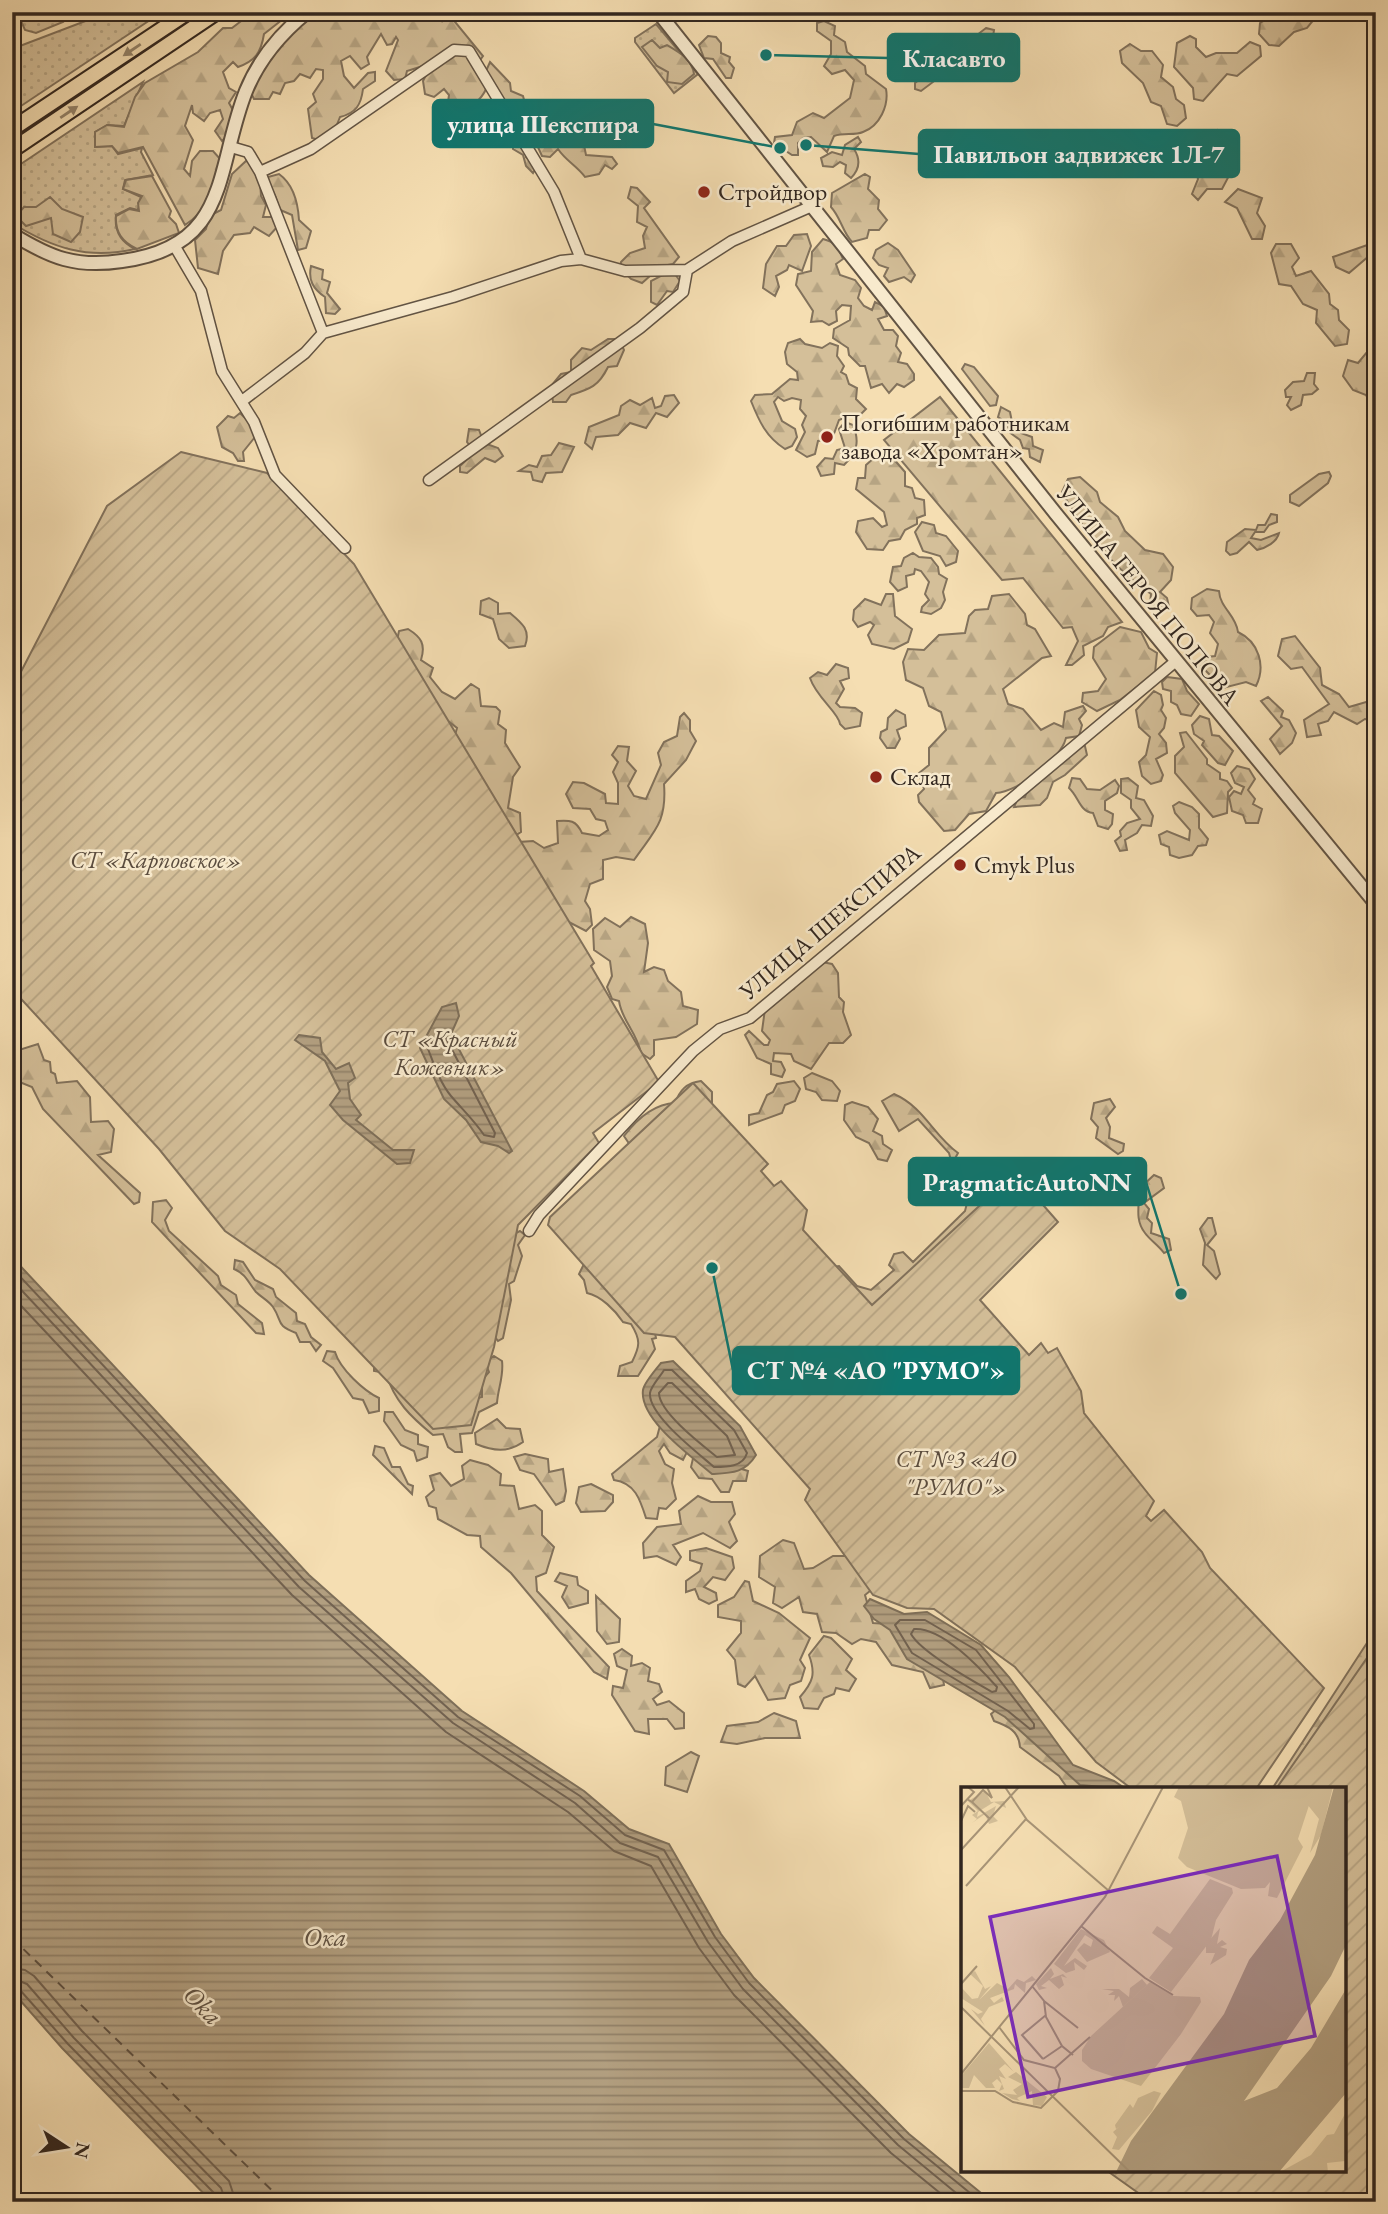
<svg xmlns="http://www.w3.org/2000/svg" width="1388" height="2214" font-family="'EB Garamond',serif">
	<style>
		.grass { fill: url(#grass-dots); stroke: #82725c; stroke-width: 2 }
		.forest { fill: url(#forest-firs); stroke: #82725c; stroke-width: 2 }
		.garden { fill: url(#garden-furrows); stroke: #82725c; stroke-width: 2 }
		.water { fill: url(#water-rules); stroke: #7e6f59; stroke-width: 2 }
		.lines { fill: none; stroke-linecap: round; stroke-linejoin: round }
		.shore { stroke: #726250; stroke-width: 2 }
		.ferry { stroke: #5e5041; stroke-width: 2; stroke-dasharray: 9 7; stroke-linecap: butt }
		.minor-casing { stroke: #625444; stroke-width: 13 }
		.tertiary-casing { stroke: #625444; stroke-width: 16 }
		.primary-casing { stroke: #31261f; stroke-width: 18 }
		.minor { stroke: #f8eacd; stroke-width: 10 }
		.tertiary { stroke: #f8eacd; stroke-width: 12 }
		.primary { stroke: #f5deb2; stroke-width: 14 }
		.oneway { fill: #938268 }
		.poi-dot { fill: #8f2418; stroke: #f8eacd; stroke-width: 2.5 }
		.labels { text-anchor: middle; stroke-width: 5; stroke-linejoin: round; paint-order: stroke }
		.poi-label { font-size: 24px; fill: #31261f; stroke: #f8eacd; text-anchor: start }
		.street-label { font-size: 24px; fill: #31261f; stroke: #f8eacd }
		.park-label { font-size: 24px; font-style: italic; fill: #5a4c3e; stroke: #f8eacd }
		.water-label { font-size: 26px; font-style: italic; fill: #5e5041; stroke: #f8eacd }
		.inset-river { fill: none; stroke: #b29f80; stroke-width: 3.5 }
		.inset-road { fill: none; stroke: #a79477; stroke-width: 2 }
		.view { fill: #7b2cbf; fill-opacity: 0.15; stroke: #7b2cbf; stroke-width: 3.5 }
		.inset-edge { fill: none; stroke: #31261f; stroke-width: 3.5 }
		.leader { fill: none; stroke: #0f766e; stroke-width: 2.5 }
		.callout-dot { fill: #0f766e; stroke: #f8eacd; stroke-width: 2.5 }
		.callout { fill: #0f766e; stroke: #0f766e; stroke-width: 2.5 }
		.callout-label { font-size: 26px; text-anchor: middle; font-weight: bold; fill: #fff }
	</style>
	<defs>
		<pattern id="grass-dots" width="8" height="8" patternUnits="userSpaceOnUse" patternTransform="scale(1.75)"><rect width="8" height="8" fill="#d4bf99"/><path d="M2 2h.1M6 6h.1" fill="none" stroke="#b6a483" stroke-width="1.8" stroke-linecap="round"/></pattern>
		<pattern id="forest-firs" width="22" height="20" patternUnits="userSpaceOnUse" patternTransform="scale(1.75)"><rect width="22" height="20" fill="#d4bf99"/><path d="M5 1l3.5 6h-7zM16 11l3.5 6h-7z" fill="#b6a483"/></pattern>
		<pattern id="garden-furrows" width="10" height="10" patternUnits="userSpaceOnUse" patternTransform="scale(1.75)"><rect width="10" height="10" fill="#d4bf99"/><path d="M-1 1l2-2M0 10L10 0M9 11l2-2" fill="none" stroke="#b6a483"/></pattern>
		<pattern id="water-rules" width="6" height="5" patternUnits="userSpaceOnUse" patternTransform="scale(1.75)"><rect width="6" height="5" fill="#b29f80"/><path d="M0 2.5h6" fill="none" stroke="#918168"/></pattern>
	</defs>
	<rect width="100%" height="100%" fill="#f5deb2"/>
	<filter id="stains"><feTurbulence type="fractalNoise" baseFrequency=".00286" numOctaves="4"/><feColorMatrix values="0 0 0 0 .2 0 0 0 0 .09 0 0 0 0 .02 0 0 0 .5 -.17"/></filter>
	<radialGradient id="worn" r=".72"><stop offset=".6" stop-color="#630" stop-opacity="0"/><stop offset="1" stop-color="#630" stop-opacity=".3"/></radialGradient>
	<path class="grass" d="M17,12H59L63,22L36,33L25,30Z
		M109,12H162L12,112V49Z
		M656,24L698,74L674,93L635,42V38Z
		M143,82L124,126L108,125L95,132V147L112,146L118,154L142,148L141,152L153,175L125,180L123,189L141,197L138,210L130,208L116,215C114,231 121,242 135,249C88,260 52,248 12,223V170Z"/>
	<path class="forest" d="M253,12H257L261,20L272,12H292L264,34C261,53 255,61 238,67L233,62L223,72L229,88L236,92L229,103L234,112L228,135L222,141L215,131L223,119L220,110L210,113L204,121L193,113L192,105L185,126L193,140L184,169L190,176L192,161L200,151H213L221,160C215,185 208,211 185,225L143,147L118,153L112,146L95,147V132L107,125L124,127L135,97L145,83L198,52L223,28H232Z
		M322,12H436L442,21L447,12L483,56L475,67L487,87C481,101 469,111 454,111L448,102L449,95L444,89L434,97L425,94L423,81L428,71L423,66L407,71L405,79L394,80L386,71L398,40L396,37L392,44L387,45L381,34L367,57L369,64L361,69L350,56L341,61L344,76L354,88L368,73L375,72V81L363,89C361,105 356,113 340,117L334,132L319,140L312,138L308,109L316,102L313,94L323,79V70L316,69L310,78L300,74L294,81L285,83L280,94L273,92L269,99H254L250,91L277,47L311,14L318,17Z
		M1279,12H1320L1307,28L1294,32L1279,46L1269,45L1259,34L1260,23Z
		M824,21L835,26L834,35L845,42L847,52L865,66L866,74L886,89C889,105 880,126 863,132C854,136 844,132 834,136L827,152L811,137L803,138L798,143V155H792L774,143L775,137L792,135L797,122L813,113L824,118L850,98L854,80L845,70L832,74L824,66L831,54V41L817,31V23Z
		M986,28L994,30L993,37L921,91L915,89V83Z
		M708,36L716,37L721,43V53L730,57L729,62L734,68L731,78H726L713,59L704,58L699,45Z
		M1190,36L1196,39V47L1206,57L1216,53H1237L1250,42L1260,46L1261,56L1237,76L1227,74L1203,101L1194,99L1193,88L1174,67L1177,43Z
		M652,40L660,48L667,45C679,52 692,59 694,74L682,84L667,82L668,72L657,66L642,47Z
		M1130,44L1141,51H1152L1163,65L1161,77L1173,87L1176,99L1184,105L1186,118L1177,126L1167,124L1161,106L1151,102L1143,83L1122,63L1120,51Z
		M490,62L510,83L511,91L523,96L530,122L539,123C552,140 557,142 577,135L583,140L586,155L612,157L617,164L612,169L605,165L599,174L585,177C577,166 566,161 558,149L550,157L542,156L537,145H528L526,157L537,166L533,173L526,166L523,155L513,149V137L491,105L493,96L500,93L486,71Z
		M1217,130L1233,151L1228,164L1231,172L1222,189H1207L1198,200L1192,194L1198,179L1194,166L1201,135Z
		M858,137L861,142L854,149C861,160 860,169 851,178L845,173L846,165L840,162L833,167L823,166L821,158L832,152L842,155L845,145Z
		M246,161L259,165L261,196L266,205L263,217H275L278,226L269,236L254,227L250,233L234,235L223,251L218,274L198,268L195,240L206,229L209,216L221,210L232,174Z
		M279,174C293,184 298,203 299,220L311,231L306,248L298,250L292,215L278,209C279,196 269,190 268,177Z
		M865,174L870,177L868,189L879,200L878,209L887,220L879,230H869L867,238L852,242C842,231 841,218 831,207L832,193Z
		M152,176L171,211L169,217L176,224L179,233L137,249C122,242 115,232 116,216L129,209L139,211L138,203L142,196L123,189L126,180Z
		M631,187L637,188L650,202L644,208L679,257L673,264L652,268L650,276L642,283L631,279L620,268L621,262L630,253L645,248L643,236L647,227L637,222L638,206L628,198Z
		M1238,189L1262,198L1257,213L1265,226L1262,239H1252L1237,208L1225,202Z
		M50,197L62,209L83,217L80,232L71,242L53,234L51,218L26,226L16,216L24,207H36Z
		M807,234L811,246L802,271L789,265L787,270L776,276L779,287L775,296L763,288L766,264L777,246H786L794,235Z
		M823,239C835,242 838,247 843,259L836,264L840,275L855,280L861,288L858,298L864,306L872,310L875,302L884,307L887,316L878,319L884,330H893L898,336L896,346L901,353L898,362L907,364L914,374V380L904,387L897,384L889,393L882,384L871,388L865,366H860L849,355L848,348L833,338L834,329L850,320L851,306L842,305L836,311L837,321L829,325L822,321L811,322L813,311L796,285L798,274L811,271L812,252Z
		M1376,242V250L1349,273L1336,267L1333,257Z
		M888,243L898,250L915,275L911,282L904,277L889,282L884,276L888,268L879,265L873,258L876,250Z
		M1276,244H1291L1299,258L1292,267L1296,276L1311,271L1329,294L1330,304L1338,310L1339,320L1349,330L1347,344L1335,346L1316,323L1317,310L1303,304L1291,286L1279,284L1271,253Z
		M311,266L323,270L322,279L330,282L327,293L340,309L335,314L326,313L325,297C313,289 308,280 311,266Z
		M672,270L680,281L673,292L667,291L657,305L651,302V281Z
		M608,339H619L624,350L617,366L608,367C599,386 590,389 571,395L566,402H553L551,386L561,374L571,372V360L582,348L591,350Z
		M800,339L805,344L822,348L830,343L838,346L837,356L844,366L841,372L846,375L849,384L857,388L856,399L866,409L857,418L851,415L839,420L832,439L818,441L815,454L807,457L796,450L805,432L802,425L806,416L800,409L801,400L792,398L784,401L778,397L774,402L782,421L795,429L797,437L792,446L785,449C766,437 759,421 751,401L755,395L772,394L790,379L798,380L797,372L787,364L785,352L788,343Z
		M1367,352L1376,358V413L1366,395L1353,390L1343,376L1348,360L1358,363Z
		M965,364L974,367L998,396L996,405L990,406L962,369Z
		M1307,373H1315L1314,384L1318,389L1312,394L1303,395L1301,405L1291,410L1287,405L1291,397H1286L1285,390L1293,382L1304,381Z
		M674,395L679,403L667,417L656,413L646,428L630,423L618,435L596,437L592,449L585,443L589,427L619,415L621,406L630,400L640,405L652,398L655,408L661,406L665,396Z
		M940,397L1122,622L1108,627L1103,636L1083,646L1084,655L1072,665H1066L1078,641L1072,627L1063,628L1023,578L1002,580L884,440Z
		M1001,407L1010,412L1012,422L1019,426L1021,433L1032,437L1033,446L1043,450L1040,462L1030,457L1029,449L1023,448L1020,440L1009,432L1008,424L998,417Z
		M240,413L252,425L255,437L243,452L244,461H238L233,453L222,447L217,427L228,416L234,418Z
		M845,422L853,425C860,442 857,452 844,465L835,463L834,474L821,476L817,467L825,458L833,459L837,450L845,448L839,429Z
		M469,429L479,430L484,443L498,448L503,456L495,462L485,458L467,473L460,472V466L475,452L467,442Z
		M559,443L574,447L562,472L546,473L542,482L533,480L531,472L519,471L529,465L537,467L542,456L551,455Z
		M891,456L905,472V486L912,488L915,498L924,500L925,515L917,518V524L905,530L900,539L889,541L883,550L867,549L856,532L858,521L873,518L882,527L887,525L884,512L856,489L858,478H865L866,465L874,458Z
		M1329,472L1331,476L1328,483L1299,506L1290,502V495L1319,474Z
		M1080,477L1097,492L1100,502L1118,517L1125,531L1145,550L1163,554L1173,567L1171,580L1160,592L1167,598L1169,607L1158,612L1150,603L1151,594C1115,570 1082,529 1062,492L1068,479Z
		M1271,514L1277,515V522L1269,525L1264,532H1255L1251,538L1261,540L1279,533C1277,542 1266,548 1257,550L1249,542L1237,553L1230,555L1226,551L1227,542L1245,529L1256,530L1258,525H1265Z
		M922,522L934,525L936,533L946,536L958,551L956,562L946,566L940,556L923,551L915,532Z
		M913,553L919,557L931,558L938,567L939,574L947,579L943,592L945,600L941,608L931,614L921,612L922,607L929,600L925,594L929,582L921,571L915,569L914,574L906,576L907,587L898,591L890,582L893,567L901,566L904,558Z
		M1207,589L1219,591C1220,608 1236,615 1238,632C1259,642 1266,666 1256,686L1246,682L1223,688L1201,666L1207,657L1215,656L1218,644L1210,633L1214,622L1209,615L1197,616L1191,609L1192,598Z
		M886,594H893L895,616L912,629L908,642L894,649L872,644L868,635L874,625L870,622L858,627L853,620L854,610L865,599L881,605Z
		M1009,594L1025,614L1027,625L1035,629L1051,656L1042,658L1003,689L1008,704L1023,709L1041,730L1054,723L1063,727L1065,712L1083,706L1086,711L1079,719L1082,725L1079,736L1066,738C1061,759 1018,792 996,793L986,811L969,814L955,830L944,831L919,802L918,795L924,789L919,773L929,765V748L946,730L941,712L929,706L923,688L906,680L903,662L908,649L924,650L939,635L965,633L969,616L975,610L988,609L992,596Z
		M489,598L498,603V614L510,613C522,623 531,630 525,646L509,648L499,639L493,619L480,614L481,601Z
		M1120,627L1141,632L1149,648L1157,653L1155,673L1120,700L1097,711L1082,702L1083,693L1098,691L1106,679L1093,658L1094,647Z
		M408,629C421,637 426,644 421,660L433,668L430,677L442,692L455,699L471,684L479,689L481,706L496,707L500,711L498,724L506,730L505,743L520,767L513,777L508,808L520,813L521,832L513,837L454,739L457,728L439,714L396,645L399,631Z
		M1295,636L1320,668L1322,685L1339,694L1349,707L1366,702L1376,705V721L1365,719L1357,724L1334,712L1328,721L1318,724L1321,735L1307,737L1304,720L1329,704L1302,667L1291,669L1278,656L1282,639Z
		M836,664L848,668L849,678L840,681L844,689L836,703L840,707L855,708L862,713L860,726L845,729L840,724C839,713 816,697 810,678L818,672L827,675Z
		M1167,677L1182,679L1187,691L1199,704L1191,716L1181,714L1177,705L1171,702V691L1163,689L1162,682Z
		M1154,691L1161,695L1163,705L1161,710L1166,718L1164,728L1159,734L1166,743L1167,753L1156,759L1163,775L1161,781L1151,784L1142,776L1139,762L1146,755L1150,737L1139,727L1136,710Z
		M1268,697L1283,711L1281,717L1289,720L1296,733L1292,743L1280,754L1270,739L1282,726L1261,701Z
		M896,710L905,715L906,726L897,730L900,739L895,748H887L880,738L881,732L887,729L888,718Z
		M684,713L690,720V731L696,741L686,760L664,784C667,823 654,831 634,860L616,857L603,860V879L590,884L585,901L590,909L592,925L586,931L563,919L519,842L533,841L544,848L558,843L557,821C570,820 576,820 582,833L599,836L608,830L605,821L596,819L590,809L573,808L566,794L573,782L584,783L605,794L606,803L618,804V783L613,772L618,762L612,755L618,746L629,747L627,761L636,771L628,786L634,796L646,799L661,765L658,753L664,742L677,736L680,717Z
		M1200,716L1209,719L1212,735L1219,736L1233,751L1225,765L1218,763L1202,745L1204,741L1194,734L1192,725Z
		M1186,732L1207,759V764L1220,773V779L1227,781L1232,788L1228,792L1227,813L1213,817L1175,773V756L1184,747L1180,733Z
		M1084,742L1087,755L1065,775L1053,782L1047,798L1040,805L1014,807L1018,798L1025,797L1029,785L1043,779L1047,770Z
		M1237,766L1249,769L1255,779L1248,790L1255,799L1253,804L1262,809L1258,823H1246L1243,815L1232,811L1229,797L1234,791L1241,794L1244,787L1235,783L1231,773Z
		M1072,778L1080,779L1087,789L1100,790L1115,780L1119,786L1117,793L1105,801V810L1113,814L1112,824L1108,829L1098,826L1093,813C1079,811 1079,797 1069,788Z
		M1128,778L1138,786L1136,798L1144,800L1153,816L1151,826L1142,825L1137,833L1125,840L1127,850L1120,851L1115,841L1121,836L1120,831L1127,823L1140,819L1131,808V800L1121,793V779Z
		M1179,802L1192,807L1199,814V828L1208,839L1206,845L1198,846L1192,855L1179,858L1170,855L1169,847L1161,844L1159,835L1167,831L1189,840L1190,830L1175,813L1173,806Z
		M631,917L645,924L648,943L644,972L654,967L664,970L668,981L681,992L683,1006L698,1010L697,1024L676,1037L654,1040V1055L650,1059L641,1053C636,1031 622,1021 619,1001L612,999L607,987L612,976L610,961L594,950L593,929L605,918L620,927Z
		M822,962L832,964L838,973L839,997L844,1002L843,1012L851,1035L843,1043H829L811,1069L794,1061L791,1054L774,1053L773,1061L781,1062L785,1070L782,1077L771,1074V1064L757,1058L745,1035L749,1031L764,1045H768L770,1040L762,1031L765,1009L774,1005L779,995L794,989L801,976Z
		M38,1044L44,1060L50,1062L51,1072L55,1074L57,1083L77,1081L90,1097L91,1122L108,1121L114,1129L111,1152L98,1155L140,1193L139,1202L134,1204L43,1109L32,1087L17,1081L12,1049L16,1051Z
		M812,1073L832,1081L840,1091L837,1101L822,1100L816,1092L806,1089L804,1078Z
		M701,1081L712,1092V1104L630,1145L624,1136C637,1119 653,1104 675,1103C680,1090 686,1083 701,1081Z
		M794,1081L800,1089L795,1101L785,1105L782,1113L749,1125V1115L759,1113L767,1095L773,1092L777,1084Z
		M894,1094C924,1107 933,1135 958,1153L952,1164L949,1153L918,1119L899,1131L882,1101Z
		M1110,1099L1115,1107L1106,1118L1110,1127L1109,1138L1124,1144L1123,1151L1118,1154L1096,1138L1098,1127L1091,1119L1094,1103Z
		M852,1102L868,1107L878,1119L873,1131L882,1136L883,1144L892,1150L887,1161L878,1159L869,1143L856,1137L844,1120L845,1105Z
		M1019,1166L1027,1168L1023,1180L1030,1187L1029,1195L869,1311L832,1267L839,1266L857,1286L871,1290L894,1270L889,1265L894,1254L903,1252L913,1262L965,1211L968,1199L953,1184L956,1168H964L996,1197L1010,1190Z
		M1154,1175L1161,1178L1164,1188L1144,1203L1149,1209L1147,1218L1152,1223L1151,1233L1169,1239L1171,1250L1164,1253C1158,1245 1150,1240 1145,1233C1134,1219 1140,1204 1139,1189Z
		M166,1200L172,1208L165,1220L169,1231L218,1276L221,1285L236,1295L238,1304L262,1323L264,1334L256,1333L152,1222L153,1202Z
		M1208,1218H1212L1216,1234L1207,1245L1214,1251L1220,1274L1216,1279L1203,1265L1205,1243L1200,1229Z
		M520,1231L525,1235L518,1245L522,1256L514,1281L509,1284L511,1300L503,1338L498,1341L489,1330L502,1240Z
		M235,1260L243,1262L255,1280L273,1289L276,1297L296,1313L297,1321L305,1324L311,1337L321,1345L316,1351L310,1342H300L296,1333C275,1325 283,1322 273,1307C269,1301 261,1297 256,1292C247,1281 247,1275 234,1269Z
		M585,1262L654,1328L656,1338L652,1339L655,1349L638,1376H618L620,1366L632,1362C640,1346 641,1340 631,1324L623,1322C615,1310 601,1296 587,1293L584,1280L579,1274Z
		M327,1351L335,1352C340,1369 364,1391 379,1398V1411L369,1413L363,1400L353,1398L333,1368L323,1361Z
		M494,1356L502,1361C504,1376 498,1388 497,1403L479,1412L472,1433L460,1434L462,1452H455L448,1447L443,1434L433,1435C411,1417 394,1401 386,1373L374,1371V1357L466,1401L482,1397V1380L489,1372L485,1362Z
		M385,1412H393L405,1430L418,1435V1444L428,1447L427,1457L417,1461L414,1451L401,1445L384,1421Z
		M497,1419L506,1428L520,1429L523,1442C508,1453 493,1451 476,1444L475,1433Z
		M661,1422L688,1450L683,1460L670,1453L664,1444L659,1451L665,1464L674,1469L672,1483L676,1499L666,1509L659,1508L657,1519L646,1518C640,1499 635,1483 614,1480L612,1474L657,1437Z
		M375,1446L384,1448L392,1467H400L408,1484L413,1486L412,1494L373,1455Z
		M525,1454L548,1459L549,1472L563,1469L566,1491L564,1501L556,1505L534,1474L520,1470L514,1457Z
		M694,1454L748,1471L746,1481H733L729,1492H721L712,1479L699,1478L691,1467Z
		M470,1460L488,1465L501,1474L500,1485L514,1486L519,1509L535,1505L542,1511V1535L554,1547L546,1573L536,1577L537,1591L609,1667L607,1679L594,1672L511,1573L481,1547L480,1536L467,1535L438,1519L436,1508L429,1506L426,1497L434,1490L430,1476L440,1473L451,1486L464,1479L462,1466Z
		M591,1484L613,1495V1502L605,1511L581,1512L576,1503L579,1487Z
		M698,1496L711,1502H732L735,1514L729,1522L737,1541L730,1548L703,1533L673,1545L681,1557L676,1565L657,1556L644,1558L643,1543L657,1527L681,1524L679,1511Z
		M783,1540L794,1543L804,1569L813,1568L833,1556H852L876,1586L865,1595L873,1623L888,1624L942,1672L944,1685L930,1688L923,1672L892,1665L876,1642L861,1639L852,1644L836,1633L822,1632L817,1614L803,1612L799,1597L782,1608L773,1603L775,1587L759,1577L760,1556Z
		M706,1548L732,1557L734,1568L725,1580L713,1577L704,1587L716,1593L717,1600L709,1604L699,1599L695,1589L686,1592V1581L700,1571L702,1564L690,1560V1551Z
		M560,1573L577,1577L578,1585L588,1591V1603L569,1608L562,1597L567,1586L555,1581Z
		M745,1581L749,1582L753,1601L779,1613L810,1638L800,1660L805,1668L801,1681L790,1685L785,1698L768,1700L755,1676L745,1687L738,1684L735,1660L727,1650L741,1633V1621L718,1617V1605L734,1597Z
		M596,1596L620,1619L619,1642L607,1644L597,1631Z
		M1376,1629V1650L1284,1789H1272Z
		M824,1636L831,1638L852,1659L846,1670L856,1679L849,1691L836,1688L834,1694L824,1698L818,1709L804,1708L800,1697C813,1682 816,1674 809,1655Z
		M622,1649L632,1656L631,1666L642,1663L650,1668L648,1681L659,1684L662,1692L653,1699L657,1705L669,1701L684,1713V1728L675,1729L667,1719H648L649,1734L635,1731L612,1695L613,1686L623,1688L627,1670L617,1666L614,1654Z
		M997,1709L1090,1781L1092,1789H1068L1059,1776L1020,1747C1019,1731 1008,1726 994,1721L991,1714Z
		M774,1713L796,1721L800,1738H765L737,1744L721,1742L727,1726L758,1722Z
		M691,1752L699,1756L687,1792L665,1785L666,1767Z"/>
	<path class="garden" d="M181,452L267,473L354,564L594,963L591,966L659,1082L593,1133L599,1143L518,1225L494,1347L471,1425L433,1429L280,1269L225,1231L159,1149L12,989V689L107,506Z
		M693,1083L768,1164L761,1171L774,1186L781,1181L807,1210L803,1230L872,1305L1015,1173L1058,1222L980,1300L1029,1355L1041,1343L1048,1353L1057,1348L1081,1391L1084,1413L1154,1501L1146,1516L1151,1521L1164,1510L1202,1552L1210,1568L1324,1688L1256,1789H1132L1096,1762L1015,1667L934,1609L907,1608L873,1595L805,1500L810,1489L675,1337L644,1333L548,1225L550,1217Z
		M1376,1645V2202H1151L1106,2170H1344V1789H1276Z"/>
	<path class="water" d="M456,1003L459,1016L451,1034L512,1151L509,1153L498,1146L481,1142L466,1120L444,1099L420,1048L442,1007Z
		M299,1035L320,1038L322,1052L336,1069L349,1063L355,1078L348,1083L350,1099L361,1115L356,1120L393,1150H414L410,1163L397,1164L343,1120L330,1105L340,1091L325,1061L295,1040Z
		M12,1257L309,1575L462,1711L584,1791L629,1829L669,1844L721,1934L754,1978L909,2134L992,2202H212L62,2048L12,1991Z
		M673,1361L740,1426L756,1455C745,1473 732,1473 712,1474C691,1456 639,1419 643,1390C644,1383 656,1369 661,1363Z
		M870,1599L904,1614L927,1612L981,1645L1009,1677L1073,1765L1114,1781L1126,1789L1080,1785L1005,1717L907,1659L890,1630L874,1619L864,1606Z"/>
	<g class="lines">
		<path class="shore" d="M438,1034H444L495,1133L494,1137L484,1135C474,1120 462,1109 451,1096C440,1083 434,1064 428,1049Z
			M12,1268L305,1581L458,1717L580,1796L625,1835L664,1850L715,1937L749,1983L904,2139L981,2202
			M12,1280L299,1587L453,1723L575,1803L620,1843L658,1857L708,1942L743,1989L898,2145L967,2202
			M12,1296L292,1595L446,1732L568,1812L614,1851L651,1866L699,1948L734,1995L891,2153L951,2202
			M664,1370H672L734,1430L747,1453C743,1467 727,1467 714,1467C698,1453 648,1415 650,1393C651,1386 660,1377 664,1370Z
			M668,1383H672L727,1436L735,1455L717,1457C702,1445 659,1412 659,1393Z
			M900,1620H925L976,1650L1034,1724V1728L1030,1729L1008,1711L912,1653L895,1625Z
			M914,1629C942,1627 979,1667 997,1687L996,1691L992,1692C971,1680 921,1652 911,1634Z
			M12,1968L25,1970L34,1976L82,2031L229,2181L236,2202
			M12,1978L27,1984L74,2038L221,2188L226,2202
			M12,1987L20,1990L68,2044L215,2194L217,2202"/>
		<path class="ferry" d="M12,1938L284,2202"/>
		<g class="minor-casing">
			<path id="minor" d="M231,147L248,152L260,172L323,333
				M260,172L311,149L454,50L469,51L554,192L581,259
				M174,245L201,291L222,371L254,422L275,475L345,548
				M323,333L453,297L561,261L581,259L625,271L687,270L732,241L812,206
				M242,401L305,353L323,333
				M429,480L640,328L683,292L687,270
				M529,1231L539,1215L693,1051L720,1029L750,1018L1176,661"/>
		</g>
		<g class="tertiary-casing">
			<path id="tertiary" d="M658,12L1056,514L1376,904
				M12,234C51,258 76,268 122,261C231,247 215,169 246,91C259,59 280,34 307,12"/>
		</g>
		<g class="primary-casing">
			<path id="primary" d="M12,129L188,12
				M12,150L217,12"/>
		</g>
		<use href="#minor" class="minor"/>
		<use href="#tertiary" class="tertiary"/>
		<use href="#primary" class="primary"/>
	</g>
	<defs><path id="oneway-solid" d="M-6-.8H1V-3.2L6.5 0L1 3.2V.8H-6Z" transform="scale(1.75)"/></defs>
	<g class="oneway">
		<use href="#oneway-solid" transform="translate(132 50) rotate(146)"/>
		<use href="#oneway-solid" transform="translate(69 112) rotate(-34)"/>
	</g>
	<g class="poi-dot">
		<circle cx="704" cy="192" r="7"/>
		<circle cx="827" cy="437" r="7"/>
		<circle cx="876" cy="777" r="7"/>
		<circle cx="960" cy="865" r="7"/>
	</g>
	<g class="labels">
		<g class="poi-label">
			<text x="718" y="200">Стройдвор</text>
			<text x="841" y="431">Погибшим работникам<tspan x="841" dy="28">завода «Хромтан»</tspan></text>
			<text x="890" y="785">Склад</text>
			<text x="974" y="873">Cmyk Plus</text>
		</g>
		<g class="street-label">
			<text transform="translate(1148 595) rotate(51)" y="8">УЛИЦА ГЕРОЯ ПОПОВА</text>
			<text transform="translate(830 922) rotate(-40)" y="8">УЛИЦА ШЕКСПИРА</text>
		</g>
		<g class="park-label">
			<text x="156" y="868">СТ «Карповское»</text>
			<text x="450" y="1047">СТ «Красный<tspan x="450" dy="28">Кожевник»</tspan></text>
			<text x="956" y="1467">СТ №3 «АО<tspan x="956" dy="28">"РУМО"»</tspan></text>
		</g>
		<g class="water-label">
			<text x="325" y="1946">Ока</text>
			<text transform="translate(203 2005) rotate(46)" y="9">Oka</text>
		</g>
	</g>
	<g transform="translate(961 1787)">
		<rect width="385" height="385" fill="#f5deb2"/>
		<path d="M28,256L53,285L44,277L38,282L45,292L38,289L43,302L38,304L41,297L36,292L31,296L34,301H25L13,288L8,301H0V289ZM55,285L86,310L81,319L72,318L71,304L56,311L59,314L51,312L41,306L56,308L52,303L61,297L47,290Z" fill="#d4bf99"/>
		<path d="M352,0H372L360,48L349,66L358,32L346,17ZM24,4L30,15L43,14L45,21L33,15L17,25L16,30L35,19L32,29L37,34L28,37L24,27L11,36L16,32L11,28L17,24L7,14ZM259,141L256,157L261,153L266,157L259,160L266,162L265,168L249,178L254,166H245V157ZM120,142L143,153L149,165L126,175L116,163L123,156L130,160L132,153L124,148L103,179L114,171L126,179L123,183L113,175L114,183L105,186L93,177ZM90,181L93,187L89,192L102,187L106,191L100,189L103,198L98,202L88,193L80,199L86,201L78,203L75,197ZM14,184L24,202L30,199L18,213L36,196L47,202L56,192L63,195L71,189L75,193L65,196L64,206L54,197L53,202L29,211L33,216L41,210L43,214L28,220L20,232L24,239L10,222L17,227L22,225L0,211V200L11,212L17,211L22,199L9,187ZM181,192L186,198L162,220L158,209L153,214L154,208H147L153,204L141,202H158L168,210L169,201ZM193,304L200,306L191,324L158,363L151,362L156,350L152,345L159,339L155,342L154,338L169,317L172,321L177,311ZM385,325V385L384,374L366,376L367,385H319L350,368L366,348L373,347Z" fill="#d4bf99"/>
		<path d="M218,0H354L337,52L342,60L316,111L307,109L309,95L304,101L280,102L226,80L217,71L227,41L220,14L213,10ZM249,92L271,101L272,106L255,133L250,153L210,205L188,191L212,161L191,146L196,139L209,147ZM189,195L212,209L239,210L240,215L220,247L180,299L130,282L121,274V263L130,249Z" fill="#d4bf99"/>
		<path d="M373,0H385V158L370,189L283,314L316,301L350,261L385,202V306L318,385H155L170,354L263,227L288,173L319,133L354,68Z" fill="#b29f80"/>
		<path class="inset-river" d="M231,385L293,294L385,143"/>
		<path class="inset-road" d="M44,0L66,33L148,104M6,12L11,15L22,3L31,11L26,0M11,15L29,32M0,19L13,5L7,0M0,34L7,19L14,25M0,63L58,0M5,99L65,32M120,139L184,191L212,208M0,197L16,179M71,199L83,214L85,230L101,259L112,268M83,214L117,241M0,220L169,385M82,272L61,248L85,228M82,272L101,259M94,281L129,250M0,287L144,110L202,0M0,304H34L52,315L80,321L97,304L99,292L94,281L63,273L38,240"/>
		<path class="view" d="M316,69L354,249L67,310L29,130Z"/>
		<rect width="385" height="385" class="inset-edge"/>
	</g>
	<path class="leader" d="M766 55L888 58M780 148L653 124M806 145L919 154M1181 1294L1146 1182M712 1268L733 1370"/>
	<g class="callout-dot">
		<circle cx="766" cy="55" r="7"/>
		<circle cx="780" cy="148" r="7"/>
		<circle cx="806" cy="145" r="7"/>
		<circle cx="1181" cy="1294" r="7"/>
		<circle cx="712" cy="1268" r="7"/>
	</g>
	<g class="callout">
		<rect x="888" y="34" width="131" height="47" rx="7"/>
		<rect x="433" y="100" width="220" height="47" rx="7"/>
		<rect x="919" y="130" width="320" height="47" rx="7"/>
		<rect x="909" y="1158" width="237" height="47" rx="7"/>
		<rect x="733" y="1347" width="286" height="47" rx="7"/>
	</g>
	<g class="callout-label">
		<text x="954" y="67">Класавто</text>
		<text x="543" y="133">улица Шекспира</text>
		<text x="1079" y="163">Павильон задвижек 1Л-7</text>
		<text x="1027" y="1191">PragmaticAutoNN</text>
		<text x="876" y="1379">СТ №4 «АО "РУМО"»</text>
	</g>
	<rect width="1388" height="2214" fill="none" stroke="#f5deb2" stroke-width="42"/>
	<rect x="14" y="14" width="1360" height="2186" fill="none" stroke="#31261f" stroke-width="3.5"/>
	<rect x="21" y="21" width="1346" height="2172" fill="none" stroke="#31261f" stroke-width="2"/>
	<g transform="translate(66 2147) rotate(102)" stroke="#f8eacd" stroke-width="5" paint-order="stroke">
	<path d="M0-5L12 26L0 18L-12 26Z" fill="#31261f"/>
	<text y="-10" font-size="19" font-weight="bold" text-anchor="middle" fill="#31261f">N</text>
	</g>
	<rect width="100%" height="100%" filter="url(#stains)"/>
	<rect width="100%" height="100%" fill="url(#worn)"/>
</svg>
